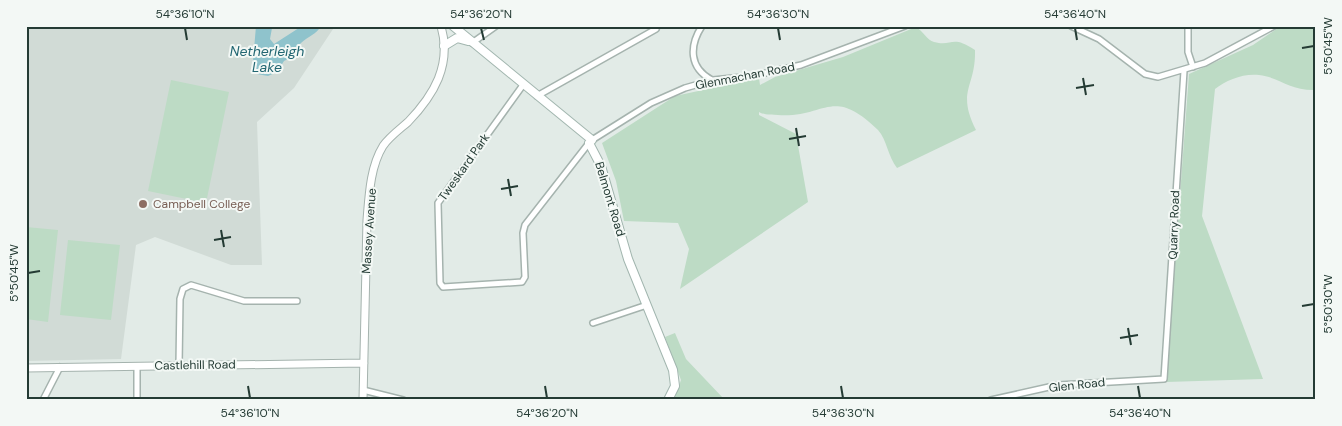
<svg xmlns="http://www.w3.org/2000/svg" width="1342" height="426" font-family="'DM Sans',sans-serif">
	<style>
		.built { fill: #d1dbd6 }
		.green { fill: #bddbc5 }
		.water { fill: #8fc3cc }
		.lines { fill: none; stroke-linecap: round; stroke-linejoin: round }
		.minor-casing { stroke: #a5b3ae; stroke-width: 8 }
		.tertiary-casing { stroke: #a5b3ae; stroke-width: 9 }
		.secondary-casing { stroke: #a2b6af; stroke-width: 10 }
		.minor { stroke: #fff; stroke-width: 5 }
		.tertiary { stroke: #fff; stroke-width: 7 }
		.secondary { stroke: #fff; stroke-width: 8 }
		.ticks { fill: none; stroke: #243b34; stroke-width: 2 }
		.education-dot { fill: #8d6e63; stroke: #f3f8f5; stroke-width: 2 }
		.labels { text-anchor: middle; stroke-width: 4; stroke-linejoin: round; paint-order: stroke }
		.street-label { font-size: 12px; fill: #243b34; stroke: #f3f8f5 }
		.education-label { font-size: 12px; fill: #785e54; stroke: #f3f8f5; text-anchor: start }
		.water-label { font-size: 14px; font-style: italic; fill: #226672; stroke: #f3f8f5 }
		.neatline { fill: none; stroke: #243b34; stroke-width: 2 }
		.ticks-label { font-size: 12px; text-anchor: middle; fill: #243b34 }
	</style>
	<rect width="100%" height="100%" fill="#e2ebe7"/>
	<path class="built" d="M26,26H335L294,88L257,122L262,265H231L155,237L136,245L121,359L26,361Z"/>
	<path class="green" d="M1281,26H1316V90C1290,91 1279,77 1259,75C1244,73 1226,80 1215,89L1202,216L1263,379L1166,382L1189,74L1253,45Z
		M916,27C923,31 927,40 934,42C953,47 951,34 975,50C976,88 956,90 976,130L897,168C888,157 887,140 878,130C832,85 826,118 778,115C772,115 764,115 759,112V115L796,134L808,202L680,289L689,249L678,223L624,221L616,181L602,143L675,96L759,78L760,85L775,77L843,57Z
		M171,80L229,92L206,203L148,191Z
		M26,227L58,230L48,322L26,319Z
		M68,240L120,245L111,320L60,315Z
		M675,333L686,359L723,398L727,400H674L681,380L665,337Z"/>
	<path class="water" d="M256,26H270L272,28L270,39L274,44L302,26H321C316,35 308,36 301,43C295,49 293,58 284,61L277,72L268,76L252,73Z"/>
	<g class="lines">
		<g class="minor-casing">
			<path id="minor" d="M702,26C689,46 689,68 712,80
				M1071,26L1099,39L1145,74L1158,77L1205,63L1274,26
				M1188,26V52L1193,67
				M472,43L496,26
				M523,85L438,203L440,283L443,287L522,282L525,277L523,233L525,225L589,143
				M537,96L656,29
				M592,140L651,103L685,88L713,80L753,76L801,65L905,26
				M593,323L647,305
				M179,365L180,299L183,289L191,285L244,301H297
				M363,390L403,400
				M43,400L60,367
				M137,400V366
				M991,400L1058,385L1164,379L1184,71"/>
		</g>
		<g class="tertiary-casing">
			<path id="tertiary" d="M26,368L364,363
				M363,400L367,220C369,196 370,167 383,146C389,137 400,129 408,122C434,95 452,65 441,26"/>
		</g>
		<g class="secondary-casing">
			<path id="secondary" d="M453,26L592,140L589,143L601,166L628,259L673,370L675,386L668,400
				M444,46L457,38L468,41"/>
		</g>
		<use href="#minor" class="minor"/>
		<use href="#tertiary" class="tertiary"/>
		<use href="#secondary" class="secondary"/>
	</g>
	<path class="ticks" d="M185,28L187,40M481,28L484,40M778,28L780,40M1075,28L1077,40M1302,48L1314,46M1083,78L1086,95M1076,88L1094,85M796,128L799,146M789,139L806,136M508,179L511,196M501,189L518,186M221,230L224,247M214,240L231,237M28,273L40,271M1302,306L1314,304M1128,328L1131,345M1120,338L1138,335M248,386L250,398M545,386L547,398M841,386L843,398M1138,386L1140,398"/>
	<circle class="education-dot" cx="143" cy="204" r="5"/>
	<g class="labels">
		<g class="street-label">
			<text transform="translate(745 76) rotate(-11)" y="4">Glenmachan Road</text>
			<text transform="translate(464 167) rotate(-55)" y="4">Tweskard Park</text>
			<text transform="translate(610 199) rotate(73)" y="4">Belmont Road</text>
			<text transform="translate(1174 225) rotate(-88)" y="4">Quarry Road</text>
			<text transform="translate(369 231) rotate(-86)" y="4">Massey Avenue</text>
			<text transform="translate(195 365) rotate(-1)" y="4">Castlehill Road</text>
			<text transform="translate(1077 385) rotate(-6)" y="4">Glen Road</text>
		</g>
		<g class="education-label">
			<text x="153" y="208">Campbell College</text>
		</g>
		<g class="water-label">
			<text x="267" y="56">Netherleigh<tspan x="267" dy="16">Lake</tspan></text>
		</g>
	</g>
	<rect width="1342" height="426" fill="none" stroke="#f3f8f5" stroke-width="55"/>
	<rect x="28" y="28" width="1286" height="370" class="neatline"/>
	<g class="ticks-label">
		<text x="185" y="18">54°36'10"N</text>
		<text x="481" y="18">54°36'20"N</text>
		<text x="778" y="18">54°36'30"N</text>
		<text x="1075" y="18">54°36'40"N</text>
		<text transform="translate(1328 46) rotate(-90)" y="4">5°50'45"W</text>
		<text transform="translate(14 273) rotate(-90)" y="4">5°50'45"W</text>
		<text transform="translate(1328 304) rotate(-90)" y="4">5°50'30"W</text>
		<text x="250" y="417">54°36'10"N</text>
		<text x="547" y="417">54°36'20"N</text>
		<text x="843" y="417">54°36'30"N</text>
		<text x="1140" y="417">54°36'40"N</text>
	</g>
</svg>
